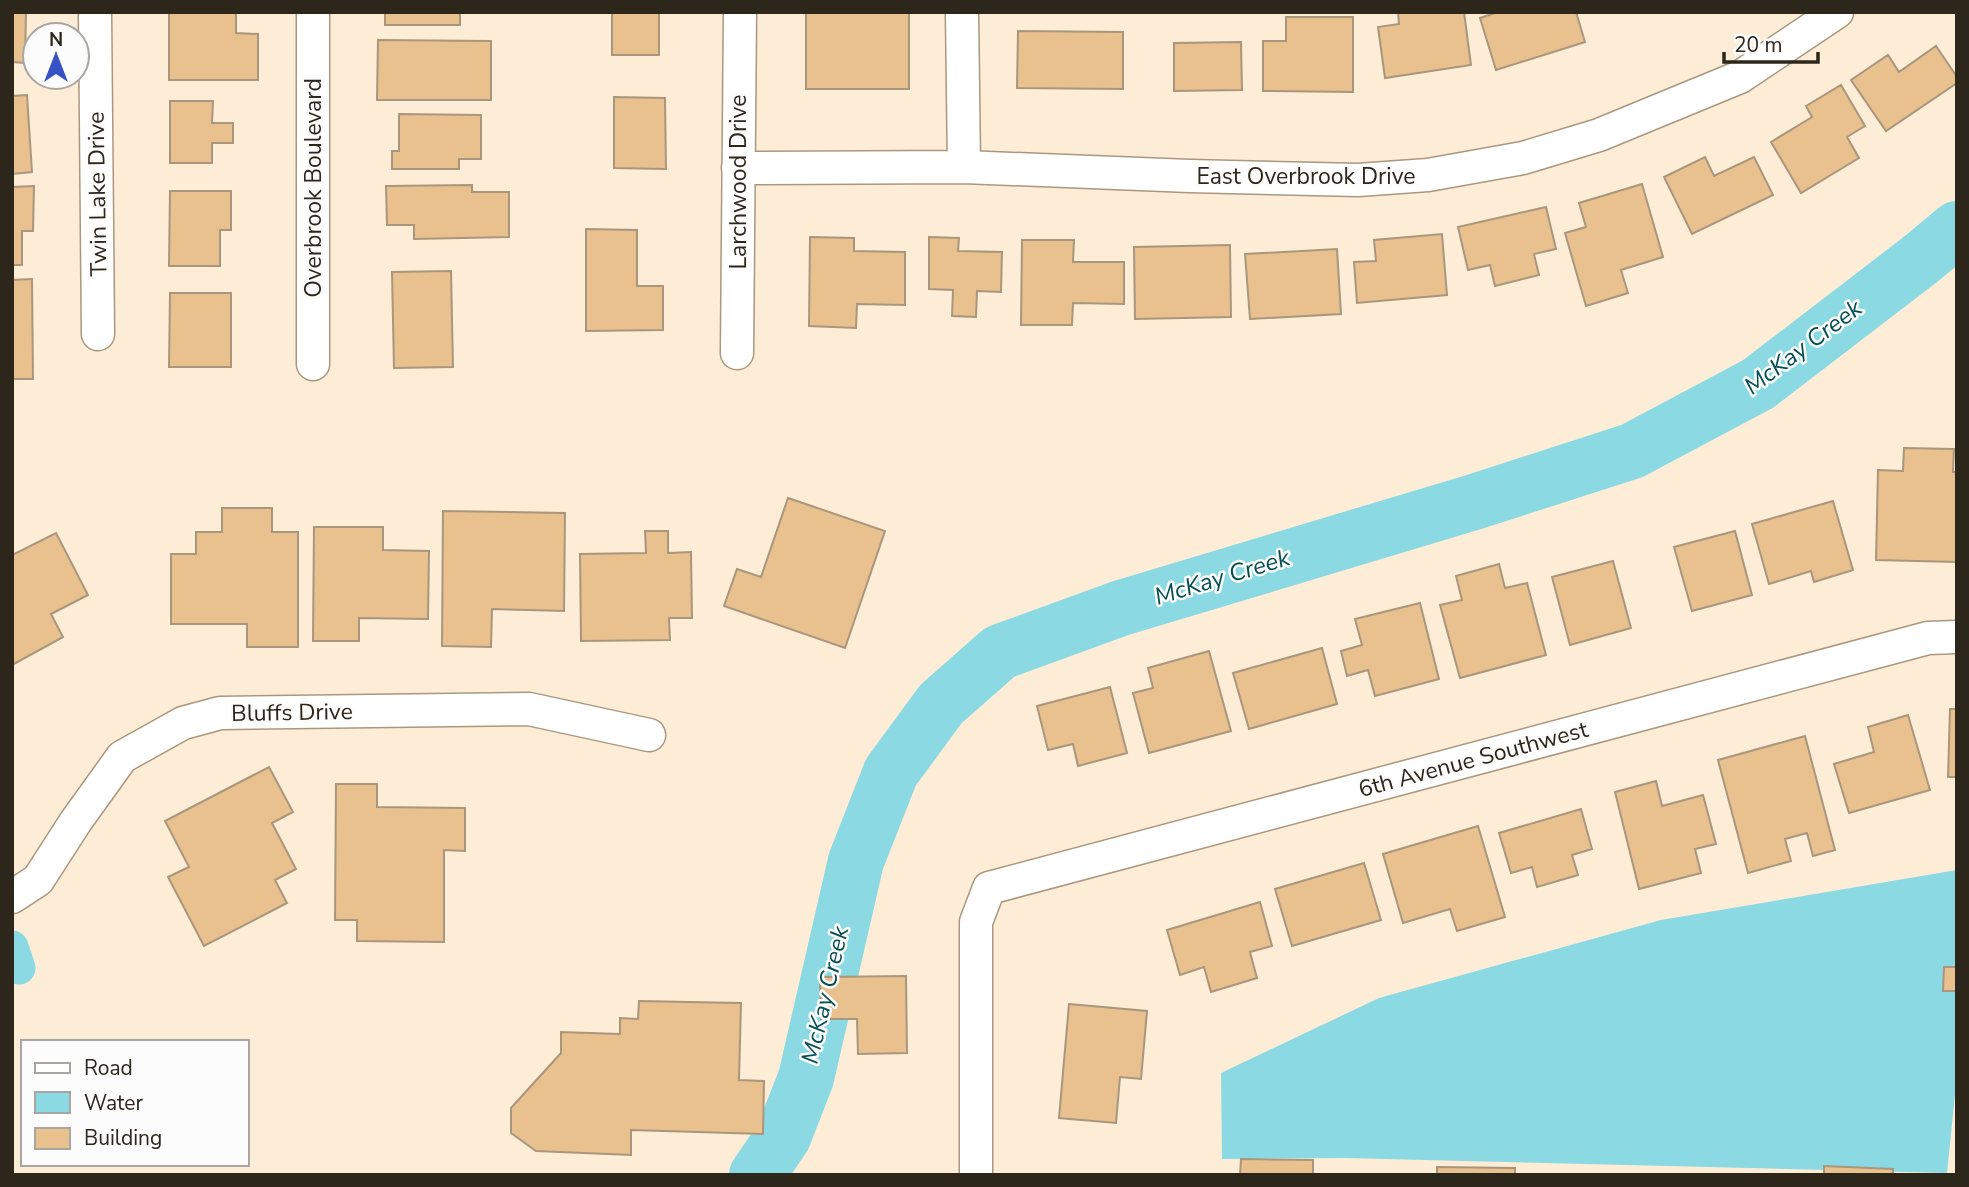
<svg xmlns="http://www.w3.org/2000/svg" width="1969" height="1187" font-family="'Nunito Sans',sans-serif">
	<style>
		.water { fill: #8ad9e3 }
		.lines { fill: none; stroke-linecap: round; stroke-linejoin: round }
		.canal { stroke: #8ad9e3; stroke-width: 33 }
		.river { stroke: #8ad9e3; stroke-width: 56 }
		.building { fill: #e8c18f; stroke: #aa967d; stroke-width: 2 }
		.minor-casing { stroke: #ab977e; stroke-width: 35 }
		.minor { stroke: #fff; stroke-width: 32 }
		.labels { text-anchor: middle; stroke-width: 5; stroke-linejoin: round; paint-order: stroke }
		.street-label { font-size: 23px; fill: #2d261b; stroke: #fcfcfc }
		.water-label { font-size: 24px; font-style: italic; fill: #044e56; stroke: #fcfcfc }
	</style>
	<rect width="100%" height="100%" fill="#fdecd6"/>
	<path class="water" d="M1957,870V1075L1947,1173L1345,1158L1222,1159L1221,1073L1379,998L1661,920Z"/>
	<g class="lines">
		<path class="canal" d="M12,947L19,968"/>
		<path class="river" d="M757,1175L783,1137L806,1078L856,861L891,772L941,704L1000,652L1121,608L1474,502L1632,451L1758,384L1921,259L1957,229"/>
	</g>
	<path class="building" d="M12,12H26L25,63L12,62Z
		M169,12H236V33L258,34V80H169Z
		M385,12H460V25H385Z
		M612,12H659V55H612Z
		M1398,12H1464L1471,65L1385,78L1378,27L1399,24Z
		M1498,12H1576L1585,42L1496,70L1480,18Z
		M806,13H909V89H806Z
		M1286,17H1353V92L1263,91V41H1286Z
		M1018,31L1123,32V89L1017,88Z
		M378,40L491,41V100H377Z
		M1241,42L1242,90L1174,91V43Z
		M1936,46L1957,77V83L1886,131L1851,80L1888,55L1899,72Z
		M1841,85L1865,126L1847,137L1859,158L1801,193L1771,142L1812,117L1806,106Z
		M27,95L32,172L12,174V96Z
		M614,97L665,98L666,169L614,168Z
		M170,101H213L212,123H233V143H212V163H170Z
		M399,114L481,115V159H459V169H392V151H399Z
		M1705,157L1714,176L1754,157L1773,195L1692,234L1664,177Z
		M1642,184L1663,257L1621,270L1628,293L1586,306L1565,233L1586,227L1579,203Z
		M472,185V192H509V237L414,239V225H387L386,186Z
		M34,186L33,231H22V265H12V187Z
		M170,191H231V230H220V266H169Z
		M1546,207L1556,249L1534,254L1539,275L1495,286L1490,265L1468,270L1458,227Z
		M586,229L637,230V286H663V330L586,331Z
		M1442,234L1447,295L1357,303L1354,262L1376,261L1374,240Z
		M810,237L854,238V251L905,252V305L857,304L856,328L809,326Z
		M929,237L959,238L958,251L1002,252L1001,292L977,291L976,317L952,316L953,290L929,289Z
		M1022,240H1074L1073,262H1124V304L1073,303L1072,325H1021Z
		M1230,245L1231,317L1135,319L1134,247Z
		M1337,249L1341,314L1250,319L1245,254Z
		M451,271L453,367L394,368L392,272Z
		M32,279L33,379H12V280Z
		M170,293H231V367H169Z
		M1904,448L1954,449L1953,472H1957V562L1876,560L1878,470L1903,471Z
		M788,498L885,531L845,648L724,606L737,569L761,577Z
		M1833,501L1853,570L1814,582L1811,571L1769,584L1752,524Z
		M222,508H272V532H298V647H247V624H171V554H196V532H222Z
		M443,511L565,513L564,611L492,609L491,647L442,646Z
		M314,527H383V550L429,551L428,619L359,618V641H313Z
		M645,531H668V553L691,552L692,618H669L670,640L581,641L580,554L646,553Z
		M1735,531L1752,595L1692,611L1674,547Z
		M56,533L88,595L51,614L63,637L12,665V555Z
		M1613,561L1631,628L1570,645L1552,577Z
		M1499,564L1505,588L1527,583L1546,655L1460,678L1440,605L1462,600L1456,576Z
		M1420,603L1439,679L1375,696L1368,670L1347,676L1341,651L1362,645L1355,619Z
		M1322,648L1337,704L1249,729L1233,673Z
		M1209,651L1231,731L1149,753L1133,693L1153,688L1148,668Z
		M1110,687L1127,753L1078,766L1073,744L1048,750L1037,706Z
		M1950,709H1957V777H1948Z
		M1908,715L1930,790L1849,813L1834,764L1874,752L1868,727Z
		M1805,736L1835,850L1813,856L1807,833L1785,839L1791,861L1748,873L1718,760Z
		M269,767L293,812L272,823L296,869L275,880L287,903L204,946L168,877L189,867L165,821Z
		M1656,781L1662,806L1703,795L1716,844L1695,849L1701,873L1639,889L1615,792Z
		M336,784H377V807L465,808V851L444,850V942L357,941V920H335Z
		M1581,809L1592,849L1572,855L1578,875L1537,887L1532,867L1511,873L1499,833Z
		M1478,826L1505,917L1457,931L1450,909L1403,923L1383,854Z
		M1364,863L1381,920L1292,946L1275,889Z
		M1260,902L1272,946L1250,952L1257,978L1211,992L1204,967L1180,975L1167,930Z
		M1944,967H1957V991H1943Z
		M906,976L907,1053L858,1054L857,1019H821L820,977Z
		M639,1001L741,1003L739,1080L764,1081L763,1134L631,1130V1155L536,1151L511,1133V1108L561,1053V1032L620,1034V1018L638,1019Z
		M1069,1004L1147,1011L1141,1079L1120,1077L1116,1123L1059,1118Z
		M1241,1159L1313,1160V1175H1240Z
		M1824,1166L1893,1169V1175H1824Z
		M1437,1167L1515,1168V1175H1437Z"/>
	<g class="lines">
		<g class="minor-casing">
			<path id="minor" d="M95,12L98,334
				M313,12V364
				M962,12L964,167
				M738,168L964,167L1190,176L1358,180L1428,175L1523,158L1599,135L1740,77L1837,12
				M737,353L740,12
				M12,897L38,880L76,821L122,757L183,723L220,713L529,709L649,735
				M976,1175V922L989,888L1928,638L1957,637"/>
		</g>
		<use href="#minor" class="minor"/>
	</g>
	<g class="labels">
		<g class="street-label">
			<text x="1306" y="184">East Overbrook Drive</text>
			<text transform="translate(738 182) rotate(-90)" y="8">Larchwood Drive</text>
			<text transform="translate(313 188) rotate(-90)" y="8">Overbrook Boulevard</text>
			<text transform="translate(97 194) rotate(-91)" y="8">Twin Lake Drive</text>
			<text transform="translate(292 712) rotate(-1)" y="8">Bluffs Drive</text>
			<text transform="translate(1473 759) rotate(-15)" y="8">6th Avenue Southwest</text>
		</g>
		<g class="water-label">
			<text transform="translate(1803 347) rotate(-37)" y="8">McKay Creek</text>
			<text transform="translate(1222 577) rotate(-17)" y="8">McKay Creek</text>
			<text transform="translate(825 995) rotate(-77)" y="8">McKay Creek</text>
		</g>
	</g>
	<rect width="1969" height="1187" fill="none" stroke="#2d261b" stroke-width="28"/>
	<rect x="21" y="1040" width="228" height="126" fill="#fcfcfc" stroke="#a9a6a2" stroke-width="2"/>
	<rect x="35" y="1063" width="35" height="10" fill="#ffffff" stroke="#a9a6a2" stroke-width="2"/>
	<text x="84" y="1075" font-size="21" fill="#2d261b">Road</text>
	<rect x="35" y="1092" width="35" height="21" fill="#8ad9e3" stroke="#a9a6a2" stroke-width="2"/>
	<text x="84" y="1110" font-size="21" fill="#2d261b">Water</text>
	<rect x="35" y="1128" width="35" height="21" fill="#e8c18f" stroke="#a9a6a2" stroke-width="2"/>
	<text x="84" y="1145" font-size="21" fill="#2d261b">Building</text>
	<g transform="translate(56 56)"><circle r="33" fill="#fcfcfc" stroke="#a9a6a2" stroke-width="2"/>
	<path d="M0-5L12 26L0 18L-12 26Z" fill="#3852c4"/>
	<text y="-10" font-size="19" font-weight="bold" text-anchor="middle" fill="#2d261b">N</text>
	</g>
	<path d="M1724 52v10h94v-10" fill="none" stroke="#2d261b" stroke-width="3.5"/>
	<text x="1734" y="52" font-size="21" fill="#2d261b" stroke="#fcfcfc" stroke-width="5" paint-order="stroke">20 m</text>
</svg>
